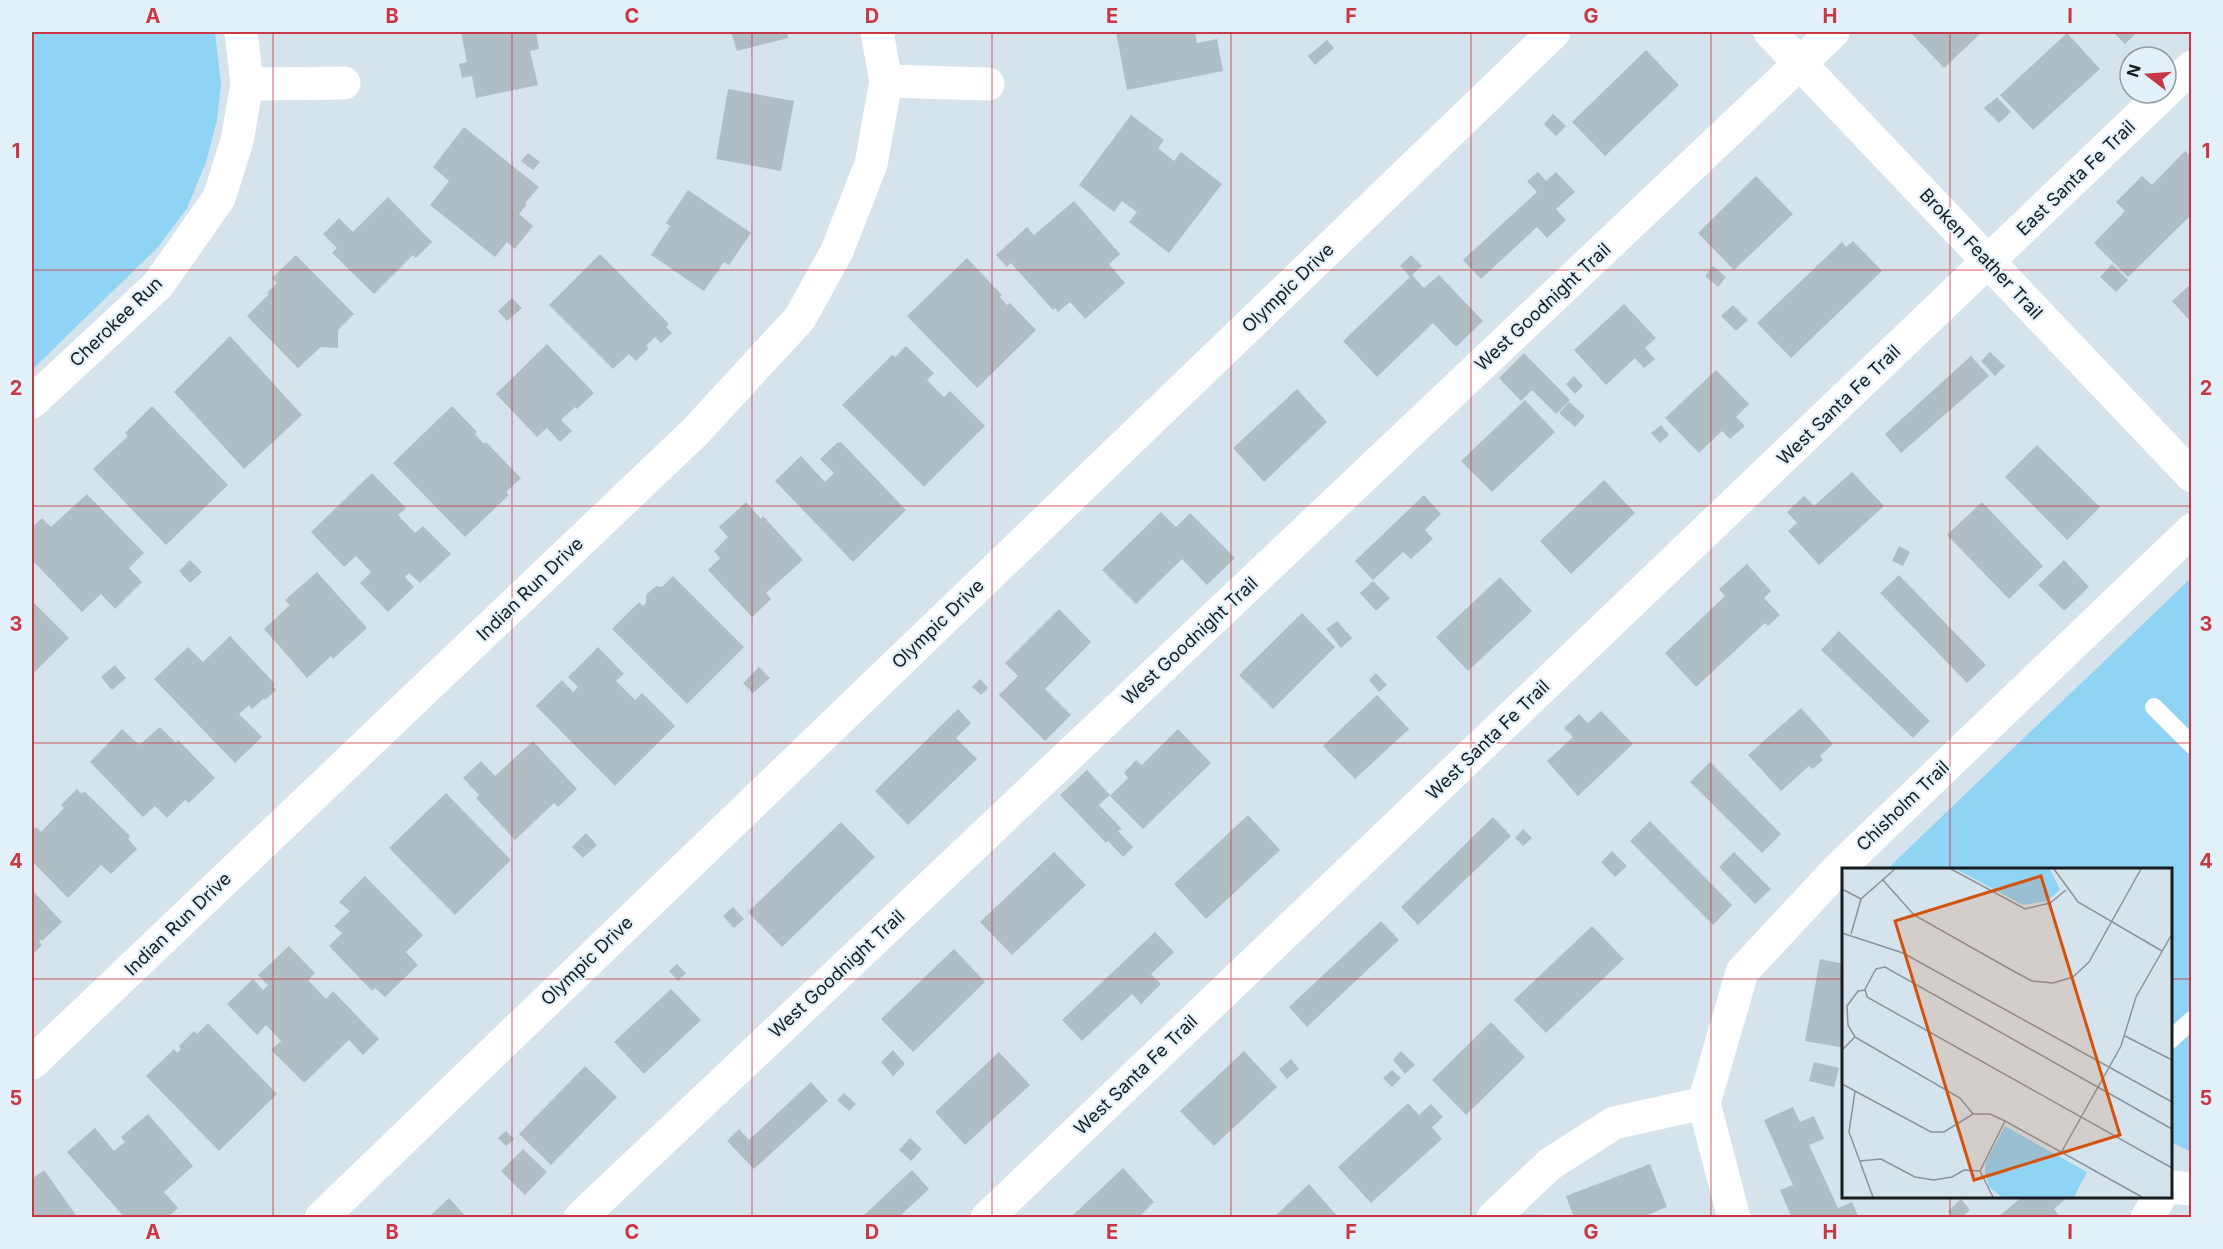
<svg xmlns="http://www.w3.org/2000/svg" width="2223" height="1249" font-family="Inter,sans-serif">
	<style>
		.green { fill: #8fd3f5 }
		.building { fill: #afbdc5 }
		.lines { fill: none; stroke-linecap: round; stroke-linejoin: round }
		.service { stroke: #fff; stroke-width: 18 }
		.minor { stroke: #fff; stroke-width: 33 }
		.tertiary { stroke: #fff; stroke-width: 33 }
		.grid { fill: none; stroke: #c73744; stroke-width: 1.5; stroke-opacity: 0.55 }
		.labels { text-anchor: middle; stroke-width: 4.5; stroke-linejoin: round; paint-order: stroke }
		.street-label { font-size: 18px; fill: #161c1f; stroke: #e2f1f9 }
		.inset-road { fill: none; stroke: #89949a; stroke-width: 1.5 }
		.view { fill: #d3530e; fill-opacity: 0.15; stroke: #d3530e; stroke-width: 3 }
		.inset-edge { fill: none; stroke: #161c1f; stroke-width: 3 }
		.neatline { fill: none; stroke: #c73744; stroke-width: 2 }
		.grid-label { font-size: 20px; text-anchor: middle; font-weight: bold; fill: #c73744 }
	</style>
	<rect width="100%" height="100%" fill="#d5e4ec"/>
	<path class="green" d="M32,32H215L221,84L217,120L206,162L187,208L158,247L32,370Z
		M2191,578V1152L2171,1142L2170,870H1886Z"/>
	<path class="building" d="M461,32H536L539,49L530,51L538,85L476,98L472,76L462,78L459,64L467,62Z
		M731,32H787L788,38L737,51Z
		M1116,32H1195L1197,43L1217,39L1223,71L1127,90Z
		M1913,32H1982L1944,68L1911,33Z
		M2113,32H2137L2125,44Z
		M2067,33L2100,69L2033,130L2000,95Z
		M1327,40L1334,48L1315,65L1308,56Z
		M1646,50L1679,85L1605,156L1572,122Z
		M728,89L794,101L781,171L716,159Z
		M1997,97L2011,112L1999,123L1984,108Z
		M1553,114L1566,126L1556,136L1544,124Z
		M1131,115L1164,140L1158,148L1174,161L1181,152L1222,184L1169,253L1129,222L1137,212L1122,201L1114,212L1079,185Z
		M464,127L539,187L525,203L527,204L519,214L533,226L515,249L507,242L495,257L430,205L449,181L433,167Z
		M2185,151L2192,158V214L2128,277L2094,243L2125,211L2116,202L2142,176L2152,185Z
		M528,153L540,162L533,170L521,161Z
		M1538,172L1546,181L1556,172L1575,192L1556,209L1566,220L1547,238L1537,227L1481,279L1463,260L1537,192L1527,181Z
		M1756,176L1793,214L1734,270L1698,233Z
		M688,190L751,233L729,265L724,262L704,291L651,255L670,226L666,223Z
		M388,197L432,242L416,258L413,255L374,294L332,253L337,248L323,234L339,218L353,232Z
		M1074,201L1120,254L1109,264L1125,283L1085,319L1070,302L1058,312L1055,308L1053,310L1011,263L1007,267L996,255L1027,227L1034,235Z
		M1853,241L1882,271L1791,358L1757,323L1842,242L1846,247Z
		M600,254L669,324L666,327L672,333L661,343L655,337L646,346L649,348L636,361L629,354L613,369L549,305Z
		M296,255L354,314L338,330V348L321,347L298,368L247,316L269,294L267,293L277,283L272,278Z
		M1411,255L1422,266L1412,275L1424,288L1439,275L1483,321L1456,347L1433,323L1377,377L1343,341L1410,277L1400,266Z
		M967,258L1002,295L1000,297L1007,305L1010,303L1036,330L977,388L907,316Z
		M2112,264L2128,280L2116,292L2100,277Z
		M1713,266L1726,277L1718,287L1705,276Z
		M2192,283V323L2172,301Z
		M512,298L522,308L507,321L498,311Z
		M1624,304L1656,338L1645,348L1655,359L1644,368L1635,358L1606,385L1574,350Z
		M1733,305L1748,320L1736,331L1721,316Z
		M230,336L302,415L244,469L174,392Z
		M547,344L594,393L577,409L575,407L561,420L572,431L560,442L547,428L537,437L496,394Z
		M906,346L934,373L927,380L944,397L950,391L985,426L924,487L842,405L892,355L895,357Z
		M1990,352L2005,366L1995,376L1981,361Z
		M1524,353L1570,400L1556,414L1532,390L1521,401L1499,378Z
		M1971,356L1989,376L1901,453L1885,434Z
		M1716,370L1749,404L1736,417L1745,426L1730,439L1722,431L1699,453L1665,418Z
		M1574,376L1583,386L1575,394L1566,384Z
		M1297,389L1327,422L1264,482L1233,448Z
		M1525,400L1555,432L1492,492L1461,461Z
		M1569,402L1585,416L1575,427L1559,413Z
		M152,406L228,485L166,545L93,469L128,436L125,433Z
		M452,406L477,432L475,434L484,444L486,442L521,478L506,492L509,495L465,537L393,463Z
		M1661,425L1669,435L1660,443L1651,433Z
		M838,442L839,443L841,442L906,510L853,562L775,481L801,456L825,482L834,473L820,459Z
		M2037,445L2100,507L2067,540L2005,477Z
		M1852,472L1884,506L1819,565L1788,531L1797,523L1787,512L1804,496L1814,506Z
		M372,473L406,508L398,515L415,533L423,526L451,554L420,583L409,573L405,577L414,587L388,612L360,583L371,572L356,556L344,567L311,532Z
		M1604,480L1635,513L1571,574L1540,541Z
		M87,494L144,553L129,568L142,582L115,609L101,594L82,612L32,560V527L42,518L51,527Z
		M1424,495L1441,514L1425,530L1433,539L1411,559L1403,552L1373,580L1355,561Z
		M746,502L761,519L763,516L803,560L766,593L771,599L752,617L708,570L720,558L714,551L728,537L719,527Z
		M1982,502L2043,566L2009,599L1947,535Z
		M1161,512L1176,527L1190,513L1235,558L1207,585L1182,559L1136,604L1102,570Z
		M1899,546L1910,552L1903,566L1892,561Z
		M190,560L202,572L190,583L179,571Z
		M2064,560L2089,587L2064,611L2038,585Z
		M1747,564L1771,591L1764,598L1780,615L1768,626L1765,623L1696,687L1665,653L1725,596L1719,589Z
		M317,572L367,628L333,659L331,656L307,678L264,629L290,605L285,600Z
		M1899,575L1986,665L1967,683L1880,593Z
		M673,576L744,647L687,704L612,629L639,602L643,606L646,603V595L656,586L662,587Z
		M1500,577L1532,611L1468,671L1436,637Z
		M1373,581L1390,598L1376,611L1360,593Z
		M32,601L69,638L32,675Z
		M1059,609L1091,642L1045,689L1071,715L1045,741L999,695L1018,676L1005,663Z
		M1302,613L1335,647L1273,709L1239,675Z
		M1337,621L1352,638L1341,648L1326,629Z
		M1839,631L1930,721L1913,738L1821,650Z
		M230,636L275,684L273,686L276,690L265,700L264,698L252,709L249,705L239,714L262,737L235,763L154,679L188,647L203,662Z
		M598,647L624,674L616,681L635,700L642,693L675,726L615,786L536,706L562,680L573,692L578,687L568,677Z
		M115,665L126,678L112,690L101,677Z
		M759,667L770,678L753,693L743,683Z
		M1376,673L1387,685L1379,692L1369,680Z
		M980,679L988,688L981,695L972,687Z
		M1377,695L1409,729L1355,779L1323,746Z
		M1801,708L1833,744L1820,756L1823,760L1813,769L1809,766L1781,791L1748,755Z
		M958,709L971,723L956,738L977,759L908,825L875,791Z
		M1601,711L1633,744L1578,796L1547,761L1573,737L1564,728L1579,714L1588,723Z
		M160,727L176,743L178,740L215,778L189,803L185,800L167,818L155,806L143,817L90,762L122,729L139,745Z
		M1178,729L1211,763L1143,829L1110,796L1128,778L1124,773L1136,760L1142,765Z
		M533,741L577,789L558,807L554,803L515,840L476,798L479,795L463,778L481,761L495,776Z
		M1710,762L1781,834L1762,853L1690,782Z
		M1087,770L1110,795L1099,805L1122,829L1118,831L1133,847L1123,857L1108,841L1106,843L1060,795Z
		M77,789L82,794L84,791L130,836L128,839L137,849L111,874L101,865L68,898L32,861V832L36,827L41,832L64,808L61,805Z
		M446,793L511,860L455,915L389,848Z
		M1248,815L1280,850L1206,919L1174,884Z
		M1493,817L1511,836L1418,925L1401,907Z
		M1650,821L1732,905L1713,925L1630,841Z
		M841,822L875,857L782,947L748,912Z
		M1523,829L1532,838L1523,846L1515,838Z
		M586,833L597,845L583,858L572,847Z
		M1612,851L1627,866L1615,877L1601,862Z
		M1054,852L1086,885L1012,955L980,922Z
		M1734,852L1771,889L1755,904L1719,867Z
		M365,876L423,935L406,952L418,965L385,997L375,988L372,991L329,946L342,933L334,926L350,911L339,902Z
		M34,892L62,922L42,941L41,939L39,942L42,945L32,955V894Z
		M733,907L744,919L734,928L723,916Z
		M1381,921L1399,940L1307,1027L1289,1007Z
		M1592,926L1624,959L1546,1033L1514,1000Z
		M1155,932L1174,952L1151,974L1161,984L1141,1004L1132,994L1082,1041L1062,1020Z
		M289,946L315,973L308,980L326,999L333,991L379,1039L363,1055L349,1040L304,1083L271,1050L281,1041L266,1025L257,1035L227,1004L253,979L263,990L268,985L258,975Z
		M954,949L985,982L913,1052L881,1019Z
		M1820,959L1844,964V1048L1805,1041Z
		M677,964L686,973L678,981L669,971Z
		M671,989L701,1020L644,1074L614,1042Z
		M1491,1022L1525,1057L1466,1115L1432,1080Z
		M208,1023L277,1094L219,1151L146,1076L174,1049L177,1053L181,1049L179,1046L194,1031L197,1034Z
		M893,1050L905,1064L893,1076L881,1062Z
		M1244,1051L1277,1087L1214,1146L1180,1111Z
		M1401,1051L1415,1065L1405,1074L1393,1060Z
		M999,1052L1030,1085L965,1145L935,1112Z
		M1291,1059L1299,1069L1287,1079L1279,1069Z
		M1814,1062L1839,1068L1834,1087L1809,1081Z
		M585,1066L617,1097L551,1165L519,1134Z
		M1392,1070L1401,1078L1392,1087L1383,1078Z
		M811,1082L828,1101L754,1169L727,1141L739,1129L749,1140Z
		M844,1093L856,1104L849,1111L837,1100Z
		M1408,1103L1419,1115L1431,1104L1443,1117L1432,1127L1442,1139L1371,1203L1338,1167Z
		M1793,1107L1800,1122L1814,1116L1824,1139L1809,1145L1838,1208L1852,1202L1859,1218H1792L1780,1190L1793,1185L1764,1120Z
		M148,1114L193,1166L164,1192L178,1208L167,1218H125L67,1152L95,1128L114,1151L125,1142L121,1137Z
		M506,1131L514,1139L506,1146L498,1138Z
		M910,1138L922,1149L911,1161L899,1150Z
		M523,1149L547,1172L525,1195L501,1171Z
		M1650,1164L1667,1207L1640,1218H1574L1566,1196Z
		M1123,1168L1154,1202L1138,1218H1070Z
		M44,1170L78,1218H32V1179Z
		M912,1170L929,1189L902,1214L905,1218H861Z
		M1309,1184L1339,1218H1273Z
		M2023,1196H2069L2054,1209L2061,1218H1997Z
		M449,1198L467,1218H428Z
		M1961,1199L1970,1210L1961,1218H1953L1948,1211Z
		M1508,1214L1541,1215V1218H1508Z"/>
	<g class="lines">
		<path class="service" d="M2154,707L2192,745
			M2170,1040L2192,1020"/>
		<path class="minor" d="M1770,32L2192,476
			M886,81L988,84
			M247,84L344,83
			M2166,91L2192,67
			M32,402L158,285L219,198L237,141L247,84L241,32
			M32,1063L695,432L800,318L837,251L871,164L886,81L877,32
			M1704,1103L1734,1218
			M2170,1187L2192,1189
			M580,1218L1833,32
			M987,1218L2164,93
			M1493,1218L1550,1164L1614,1123L1704,1103L1742,972L1837,870L2192,530
			M2147,1218L2160,1196"/>
		<path class="tertiary" d="M321,1218L1554,32"/>
	</g>
	<path class="grid" d="M273,32V1218M512,32V1218M752,32V1218M992,32V1218M1231,32V1218M1471,32V1218M1711,32V1218M1950,32V870M32,270H2192M32,506H2192M32,743H2192M32,979H1844M2170,979H2192M1950,1196V1218"/>
	<g class="labels">
		<g class="street-label">
			<text transform="translate(2076 178) rotate(-44)" y="6">East Santa Fe Trail</text>
			<text transform="translate(1981 254) rotate(47)" y="6">Broken Feather Trail</text>
			<text transform="translate(1288 288) rotate(-44)" y="6">Olympic Drive</text>
			<text transform="translate(1543 307) rotate(-43)" y="6">West Goodnight Trail</text>
			<text transform="translate(116 322) rotate(-44)" y="6">Cherokee Run</text>
			<text transform="translate(1839 405) rotate(-44)" y="6">West Santa Fe Trail</text>
			<text transform="translate(530 589) rotate(-44)" y="6">Indian Run Drive</text>
			<text transform="translate(938 624) rotate(-44)" y="6">Olympic Drive</text>
			<text transform="translate(1190 641) rotate(-43)" y="6">West Goodnight Trail</text>
			<text transform="translate(1488 740) rotate(-44)" y="6">West Santa Fe Trail</text>
			<text transform="translate(1903 806) rotate(-44)" y="6">Chisholm Trail</text>
			<text transform="translate(178 924) rotate(-44)" y="6">Indian Run Drive</text>
			<text transform="translate(587 961) rotate(-44)" y="6">Olympic Drive</text>
			<text transform="translate(837 974) rotate(-43)" y="6">West Goodnight Trail</text>
			<text transform="translate(1136 1075) rotate(-44)" y="6">West Santa Fe Trail</text>
		</g>
	</g>
	<g transform="translate(1842 868)">
		<rect width="330" height="330" fill="#d5e4ec"/>
		<path d="M114,1H208L218,22L205,33L181,37ZM163,258L245,304L232,329H160L147,319L143,304L144,294Z" fill="#8fd3f5"/>
		<path class="inset-road" d="M109,1L183,41L208,35L224,22M212,1L236,34L320,83M40,11L72,47L173,104L190,113L211,115L231,109L247,94L299,1M0,21L19,31M0,65L61,85L330,234M9,66L19,31L53,1M283,168L330,192M13,169L6,157L5,138L16,123L23,122M0,182L13,169L118,230L131,246H148L163,253L300,329M0,216L89,264H102L131,246M13,223L7,264L31,329M330,261L43,99L34,101L23,121L25,129L330,300M219,285L279,178L294,129L330,66M18,293L39,291L73,309L92,312L110,309L122,302L138,303M151,329L138,303L163,253"/>
		<path class="view" d="M199,8L278,267L132,312L53,53Z"/>
		<rect width="330" height="330" class="inset-edge"/>
	</g>
	<rect width="2223" height="1249" fill="none" stroke="#e2f1f9" stroke-width="66"/>
	<g transform="translate(2148 75) rotate(287)"><circle r="28" fill="#e2f1f9" stroke="#909ca2" stroke-width="1.5"/>
	<path d="M0-4.5L10 22L0 15L-10 22Z" fill="#c73744"/>
	<text y="-9" font-size="16" font-weight="bold" text-anchor="middle" fill="#161c1f">N</text>
	</g>
	<rect x="33" y="33" width="2157" height="1183" class="neatline"/>
	<g class="grid-label">
		<text x="153" y="23">A</text>
		<text x="392" y="23">B</text>
		<text x="632" y="23">C</text>
		<text x="872" y="23">D</text>
		<text x="1112" y="23">E</text>
		<text x="1351" y="23">F</text>
		<text x="1591" y="23">G</text>
		<text x="1830" y="23">H</text>
		<text x="2070" y="23">I</text>
		<text x="16" y="158">1</text>
		<text x="2206" y="158">1</text>
		<text x="16" y="395">2</text>
		<text x="2206" y="395">2</text>
		<text x="16" y="631">3</text>
		<text x="2206" y="631">3</text>
		<text x="16" y="868">4</text>
		<text x="2206" y="868">4</text>
		<text x="16" y="1105">5</text>
		<text x="2206" y="1105">5</text>
		<text x="153" y="1239">A</text>
		<text x="392" y="1239">B</text>
		<text x="632" y="1239">C</text>
		<text x="872" y="1239">D</text>
		<text x="1112" y="1239">E</text>
		<text x="1351" y="1239">F</text>
		<text x="1591" y="1239">G</text>
		<text x="1830" y="1239">H</text>
		<text x="2070" y="1239">I</text>
	</g>
</svg>
